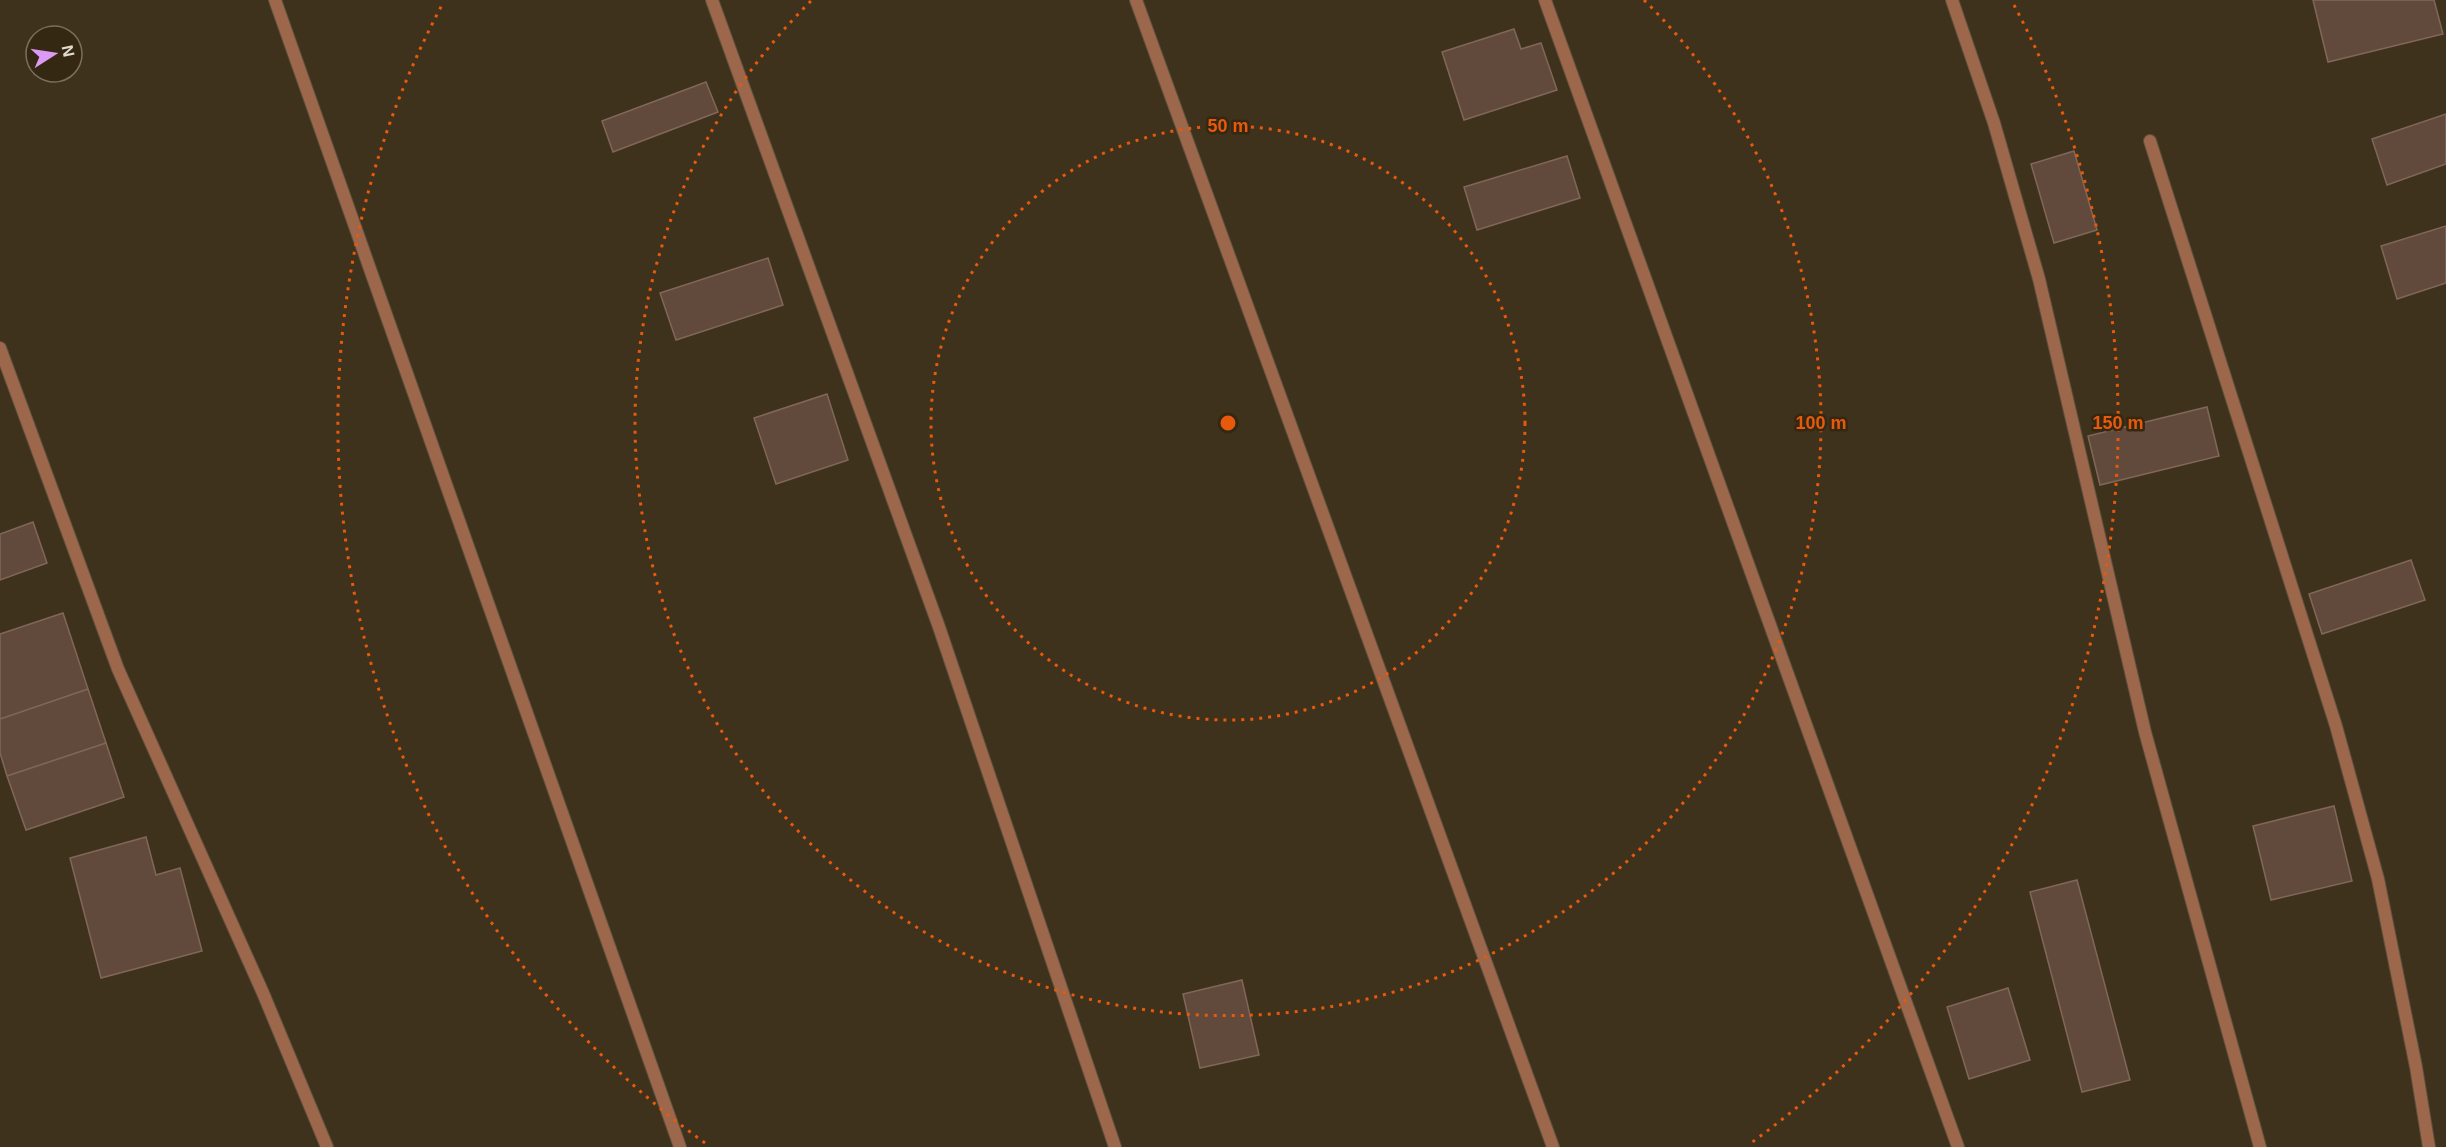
<svg xmlns="http://www.w3.org/2000/svg" width="2446" height="1147" font-family="Arial,sans-serif">
	<style>
		.building { fill: #614a3c; stroke: #806758; stroke-width: 1.5 }
		.lines { fill: none; stroke-linecap: round; stroke-linejoin: round }
		.minor-casing { stroke: #5c503d; stroke-width: 14 }
		.minor { stroke: #9d674b; stroke-width: 12 }
		.ring { fill: none; stroke: #e8590c; stroke-width: 3; stroke-dasharray: 3 6 }
		.centre { fill: #e8590c; stroke: #342813; stroke-width: 3 }
		.ring-label { font-size: 18px; text-anchor: middle; font-weight: bold; fill: #e8590c; stroke: #342813; stroke-width: 5; stroke-linejoin: round; paint-order: stroke }
	</style>
	<rect width="100%" height="100%" fill="#3f321d"/>
	<path class="building" d="M2313,0H2434L2443,34L2328,62Z
		M1514,29L1521,49L1541,43L1557,90L1464,120L1442,52Z
		M706,82L718,112L613,152L602,121Z
		M2446,114V164L2387,185L2372,139Z
		M2074,151L2097,230L2054,243L2031,164Z
		M1567,156L1580,198L1477,230L1464,187Z
		M2446,226V283L2397,299L2381,246Z
		M768,258L783,305L676,340L660,293Z
		M827,394L848,460L776,484L754,418Z
		M2207,407L2219,456L2100,485L2088,436Z
		M33,522L47,563L0,580V534Z
		M2411,560L2425,600L2322,634L2309,594Z
		M63,613L88,689L0,719V634Z
		M88,689L106,743L7,776L0,753V719Z
		M106,743L124,797L26,830L7,776Z
		M2334,806L2352,881L2271,900L2253,826Z
		M146,837L156,875L180,868L202,951L101,978L70,858Z
		M2077,880L2130,1080L2082,1092L2030,892Z
		M1242,980L1259,1055L1200,1068L1183,994Z
		M2008,988L2030,1060L1969,1079L1947,1007Z"/>
	<g class="lines">
		<g class="minor-casing">
			<path id="minor" d="M275,0L680,1147
				M712,0L939,627L1115,1147
				M1136,0L1553,1147
				M1545,0L1958,1147
				M1952,0L1994,123L2039,279L2145,732L2260,1147
				M2150,141L2336,726L2378,879L2416,1067L2429,1147
				M0,348L118,669L263,993L327,1147"/>
		</g>
		<use href="#minor" class="minor"/>
	</g>
	<g class="ring">
		<circle cx="1228" cy="423" r="297"/>
		<path d="M1644 0A593 593 0 1 1 812 0"/>
		<path d="M705 1143A890 890 0 0 1 442 5M2014 5A890 890 0 0 1 1751 1143"/>
	</g>
	<circle cx="1228" cy="423" r="9" class="centre"/>
	<g class="ring-label">
		<text x="1228" y="132">50 m</text>
		<text x="1821" y="429">100 m</text>
		<text x="2118" y="429">150 m</text>
	</g>
	<g transform="translate(54 54) rotate(78)"><circle r="28" fill="#342813" stroke="#7a705e" stroke-width="1.5"/>
	<path d="M0-4.5L10 22L0 15L-10 22Z" fill="#dc99f5"/>
	<text y="-9" font-size="16" font-weight="bold" text-anchor="middle" fill="#e2dbce">N</text>
	</g>
</svg>
